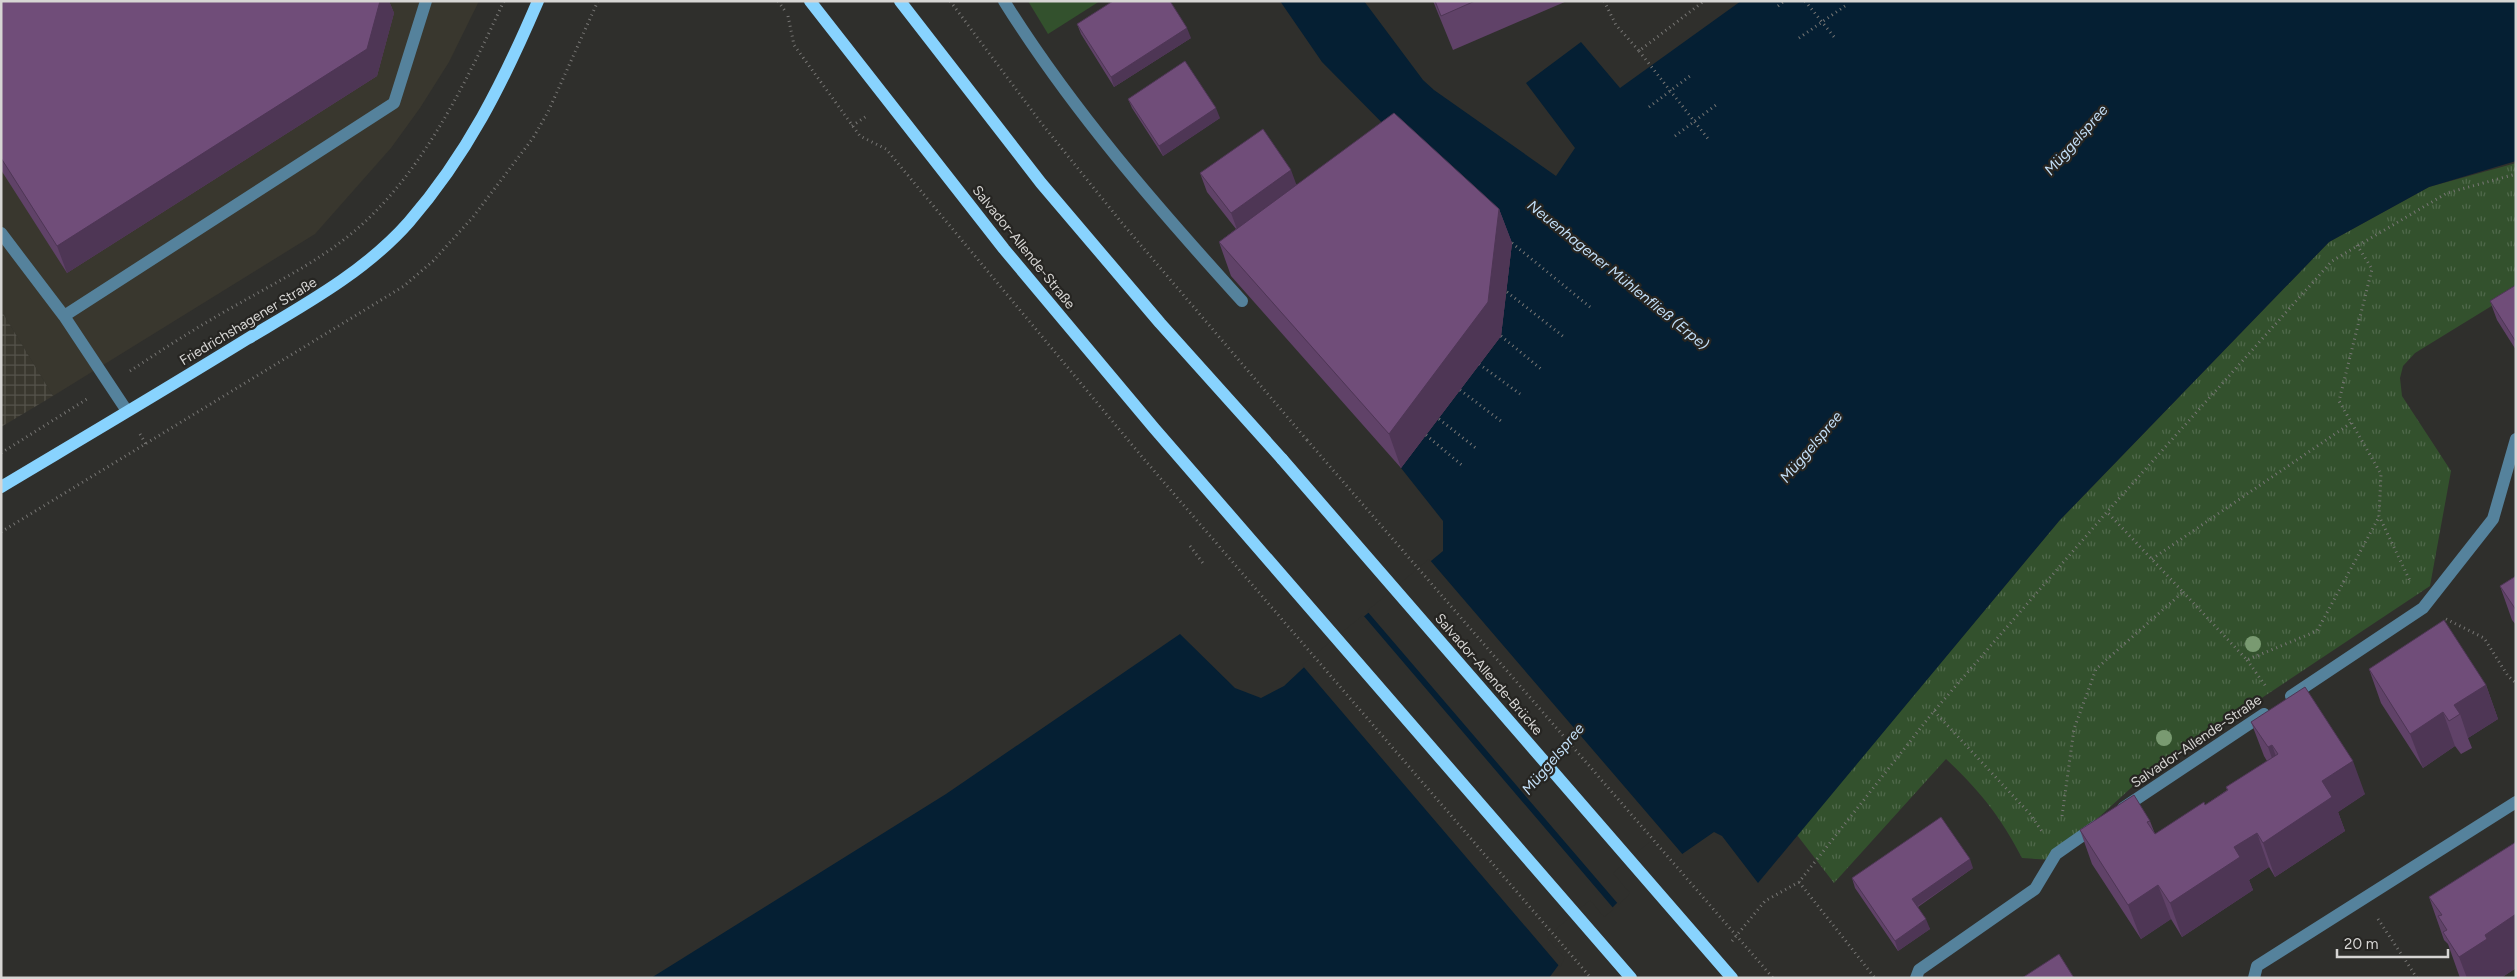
<svg xmlns="http://www.w3.org/2000/svg" width="2517" height="979" font-family="Figtree,sans-serif">
	<style>
		.built { fill: #39372e }
		.industrial { fill: url(#industrial-grid) }
		.green { fill: #33512d }
		.park { fill: url(#park-tufts) }
		.water { fill: #051f33 }
		.pier { fill: #2f2f2c }
		.lines { fill: none; stroke-linecap: round; stroke-linejoin: round }
		.path { stroke: #787775; stroke-width: 3; stroke-dasharray: 1 4; stroke-linecap: butt }
		.minor { stroke: #55829c; stroke-width: 12 }
		.major { stroke: #88d3fe; stroke-width: 12 }
		.path-bridge { stroke: #787775; stroke-width: 3; stroke-dasharray: 1 4; stroke-linecap: butt }
		.major-bridge { stroke: #88d3fe; stroke-width: 12 }
		.tree { fill: #799a71 }
		.wall { fill: #604268 }
		.shaded-wall { fill: #4e3655 }
		.building { fill: #704d79; stroke: #4e3655 }
		.labels { text-anchor: middle; stroke-width: 4.5; stroke-linejoin: round; paint-order: stroke }
		.street-label { font-size: 14px; fill: #d7d6d4; stroke: #262522 }
		.water-label { font-size: 15px; font-style: italic; fill: #c2def6; stroke: #262522 }
	</style>
	<defs>
		<pattern id="industrial-grid" width="8" height="8" patternUnits="userSpaceOnUse" patternTransform="scale(1.25)"><rect width="8" height="8" fill="#39372e"/><path d="M0 4h8M4 0v8" fill="none" stroke="#55534b"/></pattern>
		<pattern id="park-tufts" width="24" height="20" patternUnits="userSpaceOnUse" patternTransform="scale(1.25)"><rect width="24" height="20" fill="#33512d"/><path d="M3 7l-1-3M5 7V3M7 7l1-3M15 17l-1-3M17 17v-4M19 17l1-3" fill="none" stroke="#50694b"/></pattern>
	</defs>
	<rect width="100%" height="100%" fill="#2f2f2c"/>
	<path class="built" d="M1,1H479L449,62L420,108L391,148L315,234L53,396L1,310Z"/>
	<path class="industrial" d="M1,310L53,396L1,427Z"/>
	<path class="green" d="M1028,1H1100L1048,34Z"/>
	<path class="park" d="M2516,163V291L2415,353L2403,366L2400,378L2402,396L2451,471L2430,586L2143,777L2052,860L2022,858C2001,817 1979,790 1946,759L1834,883L1797,835L2059,521L2329,242L2429,187Z"/>
	<path class="water" d="M1280,1H1364L1423,80L1434,90L1556,176L1575,148L1526,83L1581,42L1620,88L1741,1H2516V161L2429,187L2329,242L2059,521L1758,883L1722,836L1714,832L1675,859L1653,836L1609,873L1627,893L1605,915L1590,896L1544,937L1563,959L1549,978H651L946,794L1180,634L1235,688L1261,698L1284,686L1315,657L1443,551V521L1401,468L1501,336L1512,243L1406,147L1322,62Z"/>
	<path class="pier" d="M1429,559L1684,856L1674,862L1653,839L1613,873L1630,893L1619,905L1367,611Z
		M1363,615L1614,909L1604,917L1590,900L1547,937L1565,958L1560,967L1302,665Z"/>
	<g class="lines">
		<path class="path" d="M778,1L785,11
			M950,1L1042,124L1122,223L1307,440
			M1604,1L1616,25L1639,51L1704,1
			M1805,1L1835,38
			M1778,6L1784,1
			M788,16L794,45L860,136L886,149L1143,458L1591,978
			M1799,38L1845,6
			M1639,51L1709,140
			M1649,107L1690,76
			M852,126L868,115
			M1675,136L1716,105
			M1512,243L1590,307
			M2357,245L2372,269L2339,401L2381,474L2379,516L2411,583
			M1507,292L1564,337
			M1501,336L1541,369
			M1479,364L1520,394
			M130,371C166,347 202,324 240,303C275,283 313,264 346,238C420,180 465,84 504,1
			M1460,390L1501,421
			M1439,419L1477,449
			M140,434L146,444
			M1426,435L1464,467
			M1,453L87,399
			M1,532L404,286L433,261L473,217L533,138L548,112L598,1
			M1190,546L1205,566
			M2152,559L2351,423
			M2183,592L2247,660L2317,631L2379,517
			M2446,619L2484,638L2508,676L2516,683
			M2247,660L2267,688
			M1934,711L2030,814L2043,833
			M2062,816L2074,729L2096,669L2183,592L2107,512
			M1799,882L1875,978
			M2378,919L2417,978
			M1732,941L1765,901L1799,882L1934,711L2107,512L2332,261L2447,193L2516,174"/>
		<path class="minor" d="M1004,1C1072,110 1156,206 1242,301
			M1,233L64,316L127,411
			M64,316L394,103L426,1
			M2291,696L2423,608L2493,519L2516,439
			M2123,808L2264,714
			M1916,978L1919,970L2035,889L2056,854L2096,826
			M2254,978L2257,966L2516,802"/>
		<path class="major" d="M810,1L1004,249L1154,428L1631,978
			M900,1L1041,183L1160,323L1282,459
			M1,487C83,438 166,389 247,339C304,305 365,272 409,222C467,155 503,83 538,1"/>
		<path class="path-bridge" d="M1307,440L1773,978"/>
		<path class="major-bridge" d="M1282,459L1732,978"/>
	</g>
	<g class="tree">
		<circle cx="2253" cy="644" r="8"/>
		<circle cx="2164" cy="738" r="8"/>
	</g>
	<path class="wall" d="M1,1H389L394,13L377,76L67,273L1,170Z
		M1433,1H1567L1453,50Z
		M1077,24L1191,38L1114,87L1081,34Z
		M1128,99L1220,118L1163,156L1132,108Z
		M1200,173L1499,209L1512,243L1501,336L1401,468L1231,276L1219,242L1236,229L1207,192Z
		M2516,285V350L2497,320L2490,301Z
		M2516,576V625L2512,620L2500,586Z
		M2369,669L2486,685L2498,719L2468,738L2472,748L2461,754L2455,746L2423,768L2381,703Z
		M2251,722L2365,794L2338,812L2345,831L2275,877L2269,867L2249,880L2253,890L2182,937L2171,919L2141,939L2092,864L2080,830L2150,821L2155,834L2205,805L2227,790L2226,787L2267,761L2264,756Z
		M2516,842V968L2501,978H2460L2448,944L2444,940L2429,897Z
		M1973,868L1918,907L1930,929L1898,951L1855,888L1852,878Z"/>
	<path class="shaded-wall" d="M380,1H389L394,13L377,76L67,273L57,246Z
		M1187,28L1191,38L1114,87L1111,77Z
		M1216,108L1220,118L1163,156L1159,146Z
		M1291,170L1298,189L1238,232L1231,213Z
		M1499,209L1512,243L1501,336L1401,468L1389,434Z
		M2486,685L2498,719L2468,738L2460,714L2454,705Z
		M2443,712L2455,746L2423,768L2410,734Z
		M2272,745L2284,779L2280,781L2268,747Z
		M2353,761L2365,794L2338,812L2345,831L2275,877L2263,843L2322,781Z
		M2257,833L2269,867L2249,880L2253,890L2182,937L2170,903L2234,847Z
		M1970,859L1973,868L1915,908L1912,899Z
		M2158,885L2171,919L2141,939L2128,905Z
		M2516,914V968L2501,978H2467L2459,957L2485,935Z
		M1926,919L1930,929L1898,951L1895,941Z"/>
	<path class="building" d="M1,1H380L367,49L57,246L1,158Z
		M1113,1H1170L1187,28L1111,77L1077,24Z
		M1435,1H1475L1441,16Z
		M1185,61L1216,108L1159,146L1128,99Z
		M1394,113L1499,209L1488,302L1389,434L1219,242Z
		M1263,129L1291,170L1231,213L1200,173Z
		M2516,285V342L2490,301Z
		M2516,576V610L2500,586Z
		M2444,620L2486,685L2454,705L2460,714L2449,721L2443,712L2410,734L2369,669Z
		M2305,687L2353,761L2322,781L2332,797L2263,843L2257,833L2234,847L2240,857L2170,903L2158,885L2128,905L2080,830L2134,795L2150,821L2147,822L2155,834L2204,802L2205,805L2228,790L2226,787L2278,754L2272,745L2268,747L2251,722Z
		M1941,817L1970,859L1912,899L1926,919L1895,941L1852,878Z
		M2516,842V914L2485,935L2487,939L2459,957L2443,932L2447,930L2438,916L2442,915L2429,897Z
		M2059,954L2074,978H2022Z"/>
	<g class="labels">
		<g class="street-label">
			<text transform="translate(1024 247) rotate(51)" y="5">Salvador-Allende-Straße</text>
			<text transform="translate(248 321) rotate(-31)" y="5">Friedrichshagener Straße</text>
			<text transform="translate(1489 674) rotate(49)" y="5">Salvador-Allende-Brücke</text>
			<text transform="translate(2196 741) rotate(-34)" y="5">Salvador-Allende-Straße</text>
		</g>
		<g class="water-label">
			<text transform="translate(2076 140) rotate(-49)" y="5">Müggelspree</text>
			<text transform="translate(1618 275) rotate(39)" y="5">Neuenhagener Mühlenfließ (Erpe)</text>
			<text transform="translate(1811 447) rotate(-50)" y="5">Müggelspree</text>
			<text transform="translate(1553 759) rotate(-50)" y="5">Müggelspree</text>
		</g>
	</g>
	<rect width="2517" height="979" fill="none" stroke="#d7d6d4" stroke-width="5"/>
	<path d="M2337 949v8h111v-8" fill="none" stroke="#d7d6d4" stroke-width="2.5"/>
	<text x="2344" y="949" font-size="15" fill="#d7d6d4" stroke="#262522" stroke-width="4" paint-order="stroke">20 m</text>
</svg>
